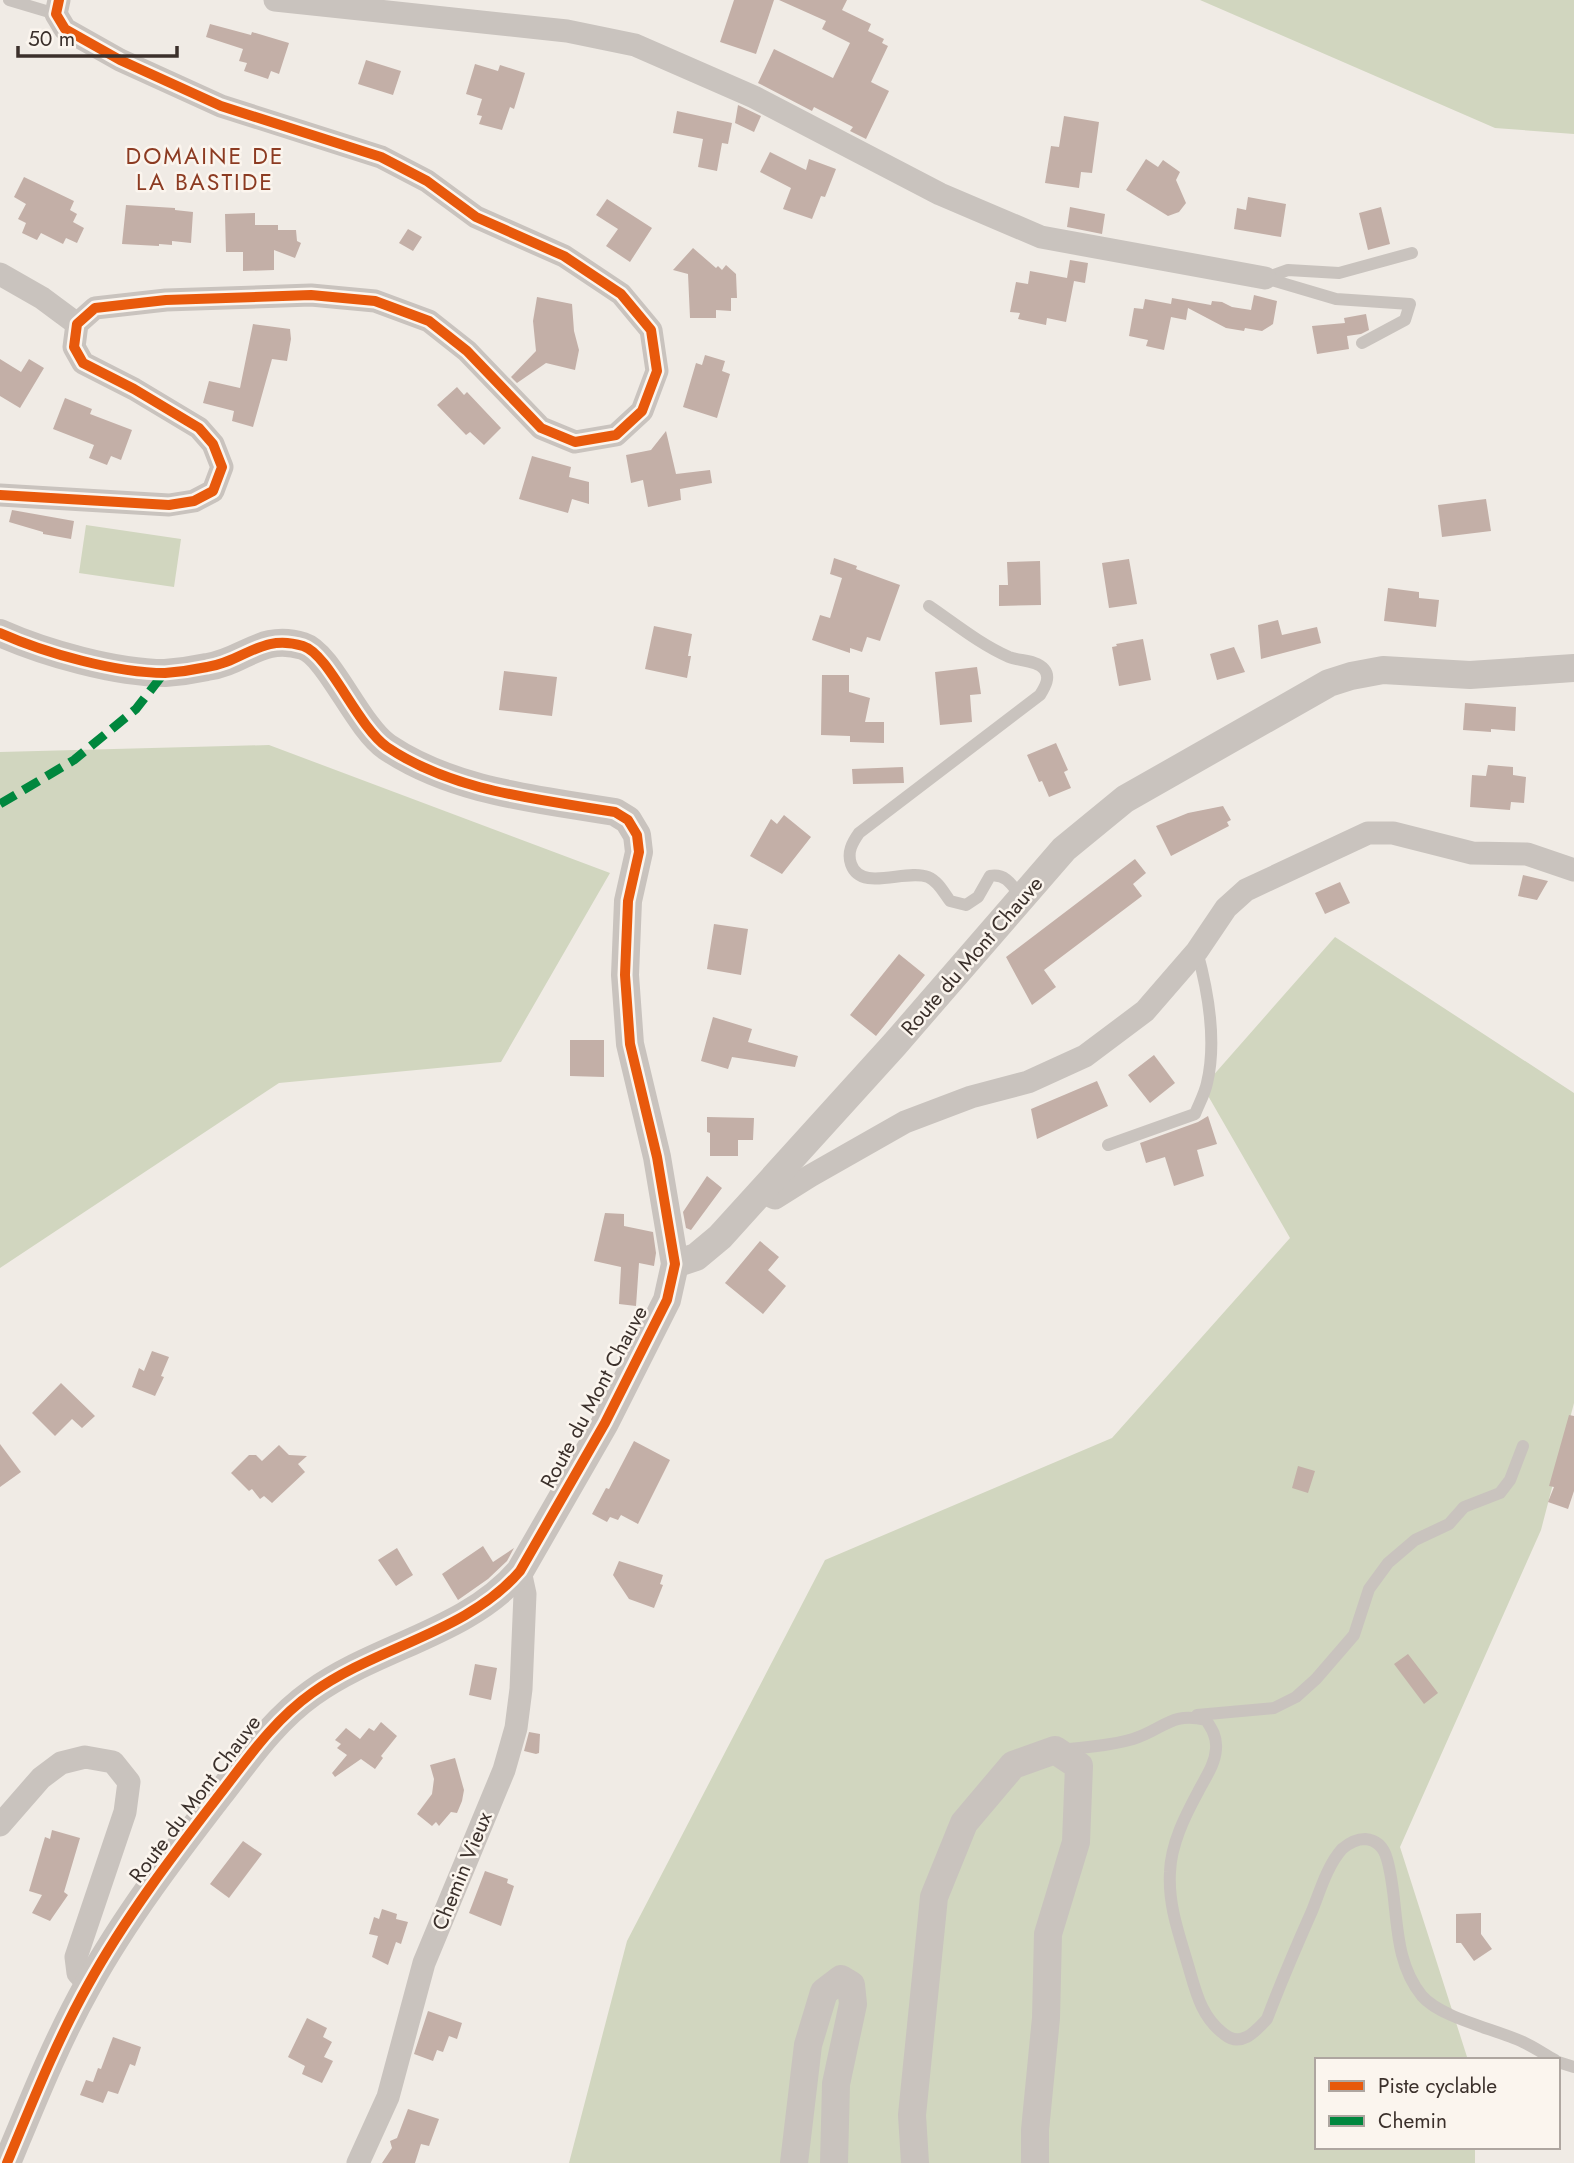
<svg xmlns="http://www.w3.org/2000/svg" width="1574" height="2163" font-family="Jost,sans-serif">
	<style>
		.green { fill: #d1d6bf }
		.building { fill: #c3afa7 }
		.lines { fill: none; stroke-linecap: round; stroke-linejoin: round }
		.service { stroke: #c9c3be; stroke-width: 12 }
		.minor { stroke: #c9c3be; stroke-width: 23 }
		.tertiary { stroke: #c9c3be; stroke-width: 28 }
		.quiet { stroke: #00873e; stroke-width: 9; stroke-dasharray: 18 9; stroke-linecap: butt }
		.cycleway-casing { stroke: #fbf5ee; stroke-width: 15 }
		.cycleway { stroke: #e8590c; stroke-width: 10 }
		.labels { text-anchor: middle; stroke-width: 5; stroke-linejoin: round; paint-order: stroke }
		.street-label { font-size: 21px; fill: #3b302b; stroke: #fbf5ee }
		.neighbourhood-label { font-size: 23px; letter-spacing: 2px; fill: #8c3b22; stroke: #fbf5ee }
	</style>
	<rect width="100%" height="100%" fill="#f0ebe5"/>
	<path class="green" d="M1200,0H1574V134L1495,128Z
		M86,525L181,539L174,587L79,573Z
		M269,745L610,873L501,1062L279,1083L0,1268V752Z
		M1335,937L1574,1093V1403L1541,1530L1400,1847L1468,2060H1317V2147H1475V2163H569L627,1941L825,1560L1112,1438L1290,1238L1203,1087Z"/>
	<path class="building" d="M734,0H774L756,54L720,42Z
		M779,0H847L842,10L871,24L868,31L884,39L882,43L888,46L871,82L889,91L866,139L850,131L853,127L814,107L812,111L758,83L774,49L833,78L850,43L822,29L826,21Z
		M210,24L251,35L252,32L289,43L279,74L271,71L268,79L244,71L247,63L239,61L243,49L206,37Z
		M366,60L401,71L393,95L358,84Z
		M475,64L498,71L500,65L525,73L514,109L510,107L502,130L479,124L482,116L477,115L482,99L466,94Z
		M738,105L761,116L754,132L735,123Z
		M677,111L732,123L728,144L722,143L717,171L698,167L703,139L673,133Z
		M1064,116L1099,122L1092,173L1081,172L1079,188L1045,183L1051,146L1059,147Z
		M770,152L806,170L809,159L836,169L825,197L821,196L812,219L783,209L791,188L760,172Z
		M1146,159L1158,167L1163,160L1180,172L1176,180L1186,203L1179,212L1168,216L1126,190Z
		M24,177L74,201L70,210L77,214L73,222L84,228L77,243L66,238L63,244L41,233L37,240L22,233L26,223L18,219L26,204L14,197Z
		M1248,197L1286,204L1281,237L1234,229L1237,208L1246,210Z
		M607,199L652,228L630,262L606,246L618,229L596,215Z
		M126,205L175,208V210L193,212L191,243L172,241V245L159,244V246L122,244Z
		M1070,207L1105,214L1102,234L1067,227Z
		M1381,207L1390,244L1368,250L1359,213Z
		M255,213V225H278V230H296L297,241L301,243L295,258L274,250V270L243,271V252H226L225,214Z
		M408,229L422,237L413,251L399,243Z
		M693,248L716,268L718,266L722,270L726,265L736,274L737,298H731V311L716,310V318H690L688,274L673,270Z
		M1070,260L1088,263L1085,283L1074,281L1066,322L1047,318L1046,325L1018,319L1020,313L1010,312L1016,282L1028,284L1030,271L1067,278Z
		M1254,295L1277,301L1273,324L1262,331L1245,328L1244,331L1226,328L1188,308L1186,320L1171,317L1164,350L1146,346L1148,340L1129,336L1134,308L1143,309L1145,299L1171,304L1172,298L1211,305L1212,301L1222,302L1232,307L1251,310Z
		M537,297L572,304L574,331L579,350L575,370L546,363L517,383L511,377L536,351L533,321Z
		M1366,314L1369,330L1361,334L1347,336L1349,349L1317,354L1312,326L1345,323L1344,318Z
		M253,324L290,329L291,339L287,361L272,359L253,427L232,421L234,411L203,403L209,381L240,388Z
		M705,355L725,361L722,371L730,374L717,418L683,407L696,363L702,365Z
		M0,359L21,372L29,359L44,368L20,408L0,396Z
		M457,387L464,395L467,392L501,428L484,445L470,432L466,435L437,405Z
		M65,398L92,409L90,414L132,430L121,460L111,456L107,465L89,458L94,445L53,429Z
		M666,431L676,474L710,470L712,483L680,489L681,500L648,507L643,480L631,483L626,455L651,450Z
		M532,456L571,467L569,477L589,482V504L572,499L568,513L519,499Z
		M1486,499L1491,531L1442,537L1438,505Z
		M12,510L74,521L71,539L43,534V532L9,522Z
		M834,558L857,566L856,569L900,585L880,641L867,637L862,652L850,648V653L812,640L820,615L830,618L842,578L830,574Z
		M1129,559L1137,604L1109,608L1102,563Z
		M1040,561L1041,605L999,606V585H1008L1007,562Z
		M1388,588L1419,592V598L1439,600L1436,627L1384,621Z
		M1278,620L1282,635L1317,627L1321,643L1261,659L1258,625Z
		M654,626L692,634L688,656H691L687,678L645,669Z
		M1143,639L1151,680L1119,686L1112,647L1117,646L1116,644Z
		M1234,647L1245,672L1217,680L1210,654Z
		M977,667L981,694L970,695L972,722L940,725L935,672Z
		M504,671L557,677L552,716L499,710Z
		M822,675H849V692L870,698L865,722H884V743L850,742V736L821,735Z
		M1465,703L1516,707L1515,731L1491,729V732L1463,730Z
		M1056,743L1068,770L1064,772L1071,788L1049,797L1042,781L1039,782L1027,755Z
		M1488,765L1513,767V775L1526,777L1524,803L1511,802L1510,810L1470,807L1472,775L1486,776Z
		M903,767L904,783L853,784L852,769Z
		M1223,806L1231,820L1227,822L1229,826L1171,856L1156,826L1188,813Z
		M784,815L811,837L782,874L750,856L771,819L777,824Z
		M1135,859L1146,873L1133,884L1142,896L1044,970L1056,987L1032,1005L1006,957Z
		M1523,875L1548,881L1537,900L1518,896Z
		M1340,882L1350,903L1325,914L1315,893Z
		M714,924L748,929L741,975L707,969Z
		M899,954L925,975L876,1036L850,1015Z
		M713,1017L752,1029L748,1042L798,1056L795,1067L732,1057L728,1069L701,1061Z
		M570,1040H604V1077L570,1076Z
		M1154,1055L1175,1083L1150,1103L1128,1075Z
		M1097,1081L1108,1106L1037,1139L1031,1109Z
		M1208,1116L1217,1144L1197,1150L1204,1176L1174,1186L1165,1157L1146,1163L1140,1143L1198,1122Z
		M707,1117L754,1118L753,1140H738V1156H710V1133L707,1132Z
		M707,1176L722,1188L691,1230L686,1228L683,1212Z
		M605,1213L624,1214V1226L653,1232L656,1253L654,1266L639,1263L636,1306L619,1304L621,1267L594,1261Z
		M760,1241L779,1257L768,1270L786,1286L763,1314L725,1283Z
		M152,1351L169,1357L161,1376L164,1377L155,1396L132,1387L139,1368L144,1371Z
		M61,1383L95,1416L82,1428L72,1419L55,1436L32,1413Z
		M1569,1415L1574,1416V1491L1568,1509L1548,1502L1554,1487L1549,1486Z
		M634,1441L670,1460L638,1524L621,1515L618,1520L610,1517L607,1522L592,1514L606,1488L609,1489Z
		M0,1444L21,1472L0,1487Z
		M279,1445L289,1455L307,1456L298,1464L305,1472L272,1503L264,1496L260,1499L252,1489L249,1491L231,1473L249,1455H256L262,1461Z
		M1298,1466L1315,1471L1308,1493L1292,1488Z
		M483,1546L493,1562L514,1548L507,1561L488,1579L458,1600L442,1574Z
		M397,1548L413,1575L396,1586L378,1560Z
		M619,1561L663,1575L660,1584L663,1585L654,1608L629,1599L613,1575Z
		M1408,1654L1438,1693L1424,1704L1394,1664Z
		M475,1664L497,1668L491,1700L469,1695Z
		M381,1722L397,1736L381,1756L383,1758L375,1769L361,1759L335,1777L332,1773L347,1755L337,1748L341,1744L335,1740L346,1728L360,1739L369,1728L374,1731Z
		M529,1732L540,1734L539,1753L536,1754L524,1751Z
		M455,1758L464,1790L462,1801L457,1813L451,1812L439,1826L436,1822L432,1826L417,1814L432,1794L434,1779L430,1765Z
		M52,1830L80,1838L64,1892L68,1895L50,1921L32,1913L42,1895L29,1891L45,1837L50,1839Z
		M243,1841L262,1854L229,1898L210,1884Z
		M485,1871L508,1879L507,1883L514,1886L501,1926L469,1913Z
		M382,1909L397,1914L396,1919L408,1922L401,1944L396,1942L388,1965L372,1957L378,1936L369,1934L374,1917L379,1919Z
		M1481,1913V1934L1492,1949L1474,1961L1461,1943H1456V1914Z
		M428,2011L462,2023L457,2039L449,2036L443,2052L437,2050L433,2061L414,2054Z
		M307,2018L327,2028L323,2037L332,2042L324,2057L333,2061L322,2083L302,2074L305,2066L288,2057Z
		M113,2037L141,2047L135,2066L130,2064L118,2094L108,2091L103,2103L80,2095L86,2080L93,2082L98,2068L101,2069Z
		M408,2109L439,2119L429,2146L421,2144L415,2163H382L392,2148L390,2141L397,2138Z"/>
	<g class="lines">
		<path class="service" d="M9,0L56,14
			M1265,278L1336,299L1410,304L1405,320L1362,343
			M1265,278L1288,270L1339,273L1412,253
			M929,606C954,623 981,645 1009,657C1019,661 1037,660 1044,669C1051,677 1045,687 1040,695L859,833C852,843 847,852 851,864C861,893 906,868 928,877C938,881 944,893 950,901L966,905L978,897L990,876C1007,873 1013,887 1022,898
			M1108,1145L1195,1114C1199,1104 1205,1093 1207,1083C1217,1041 1208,991 1197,951
			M1197,1715L1274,1708L1296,1697L1316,1679L1354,1635L1369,1589L1388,1563L1415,1540L1449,1524L1464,1507L1500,1493L1510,1480L1523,1446
			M1062,1750C1086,1747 1110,1746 1133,1739C1163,1730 1171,1711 1206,1720C1212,1729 1217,1737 1216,1749C1215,1765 1205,1778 1198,1792C1185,1816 1171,1844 1170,1872C1168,1905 1179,1934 1188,1965C1196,1992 1201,2017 1224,2034C1241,2048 1255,2032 1267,2019C1281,1982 1296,1947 1312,1911C1320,1891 1327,1866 1342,1849C1349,1843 1357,1839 1365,1839C1377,1840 1384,1848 1387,1859C1400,1904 1390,1957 1422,1996C1441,2018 1495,2029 1523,2042C1534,2047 1544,2054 1555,2060
			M1558,2062L1574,2067"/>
		<path class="minor" d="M275,0L567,31L635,45L754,97L940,194L1041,237L1265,278
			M0,274L42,298L77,324
			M0,495L169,505L194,501L213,491L222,467L213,444L199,428L134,389L83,363L74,347L77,324L95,308L166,300L311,295L375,301L429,321L467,351L541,428L575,442L616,435L642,411L657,371L651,330L621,294L564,256L476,217L427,181L381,157L221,106L120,60L65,29L56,14L59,0
			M762,1192L775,1198L810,1176L905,1122L971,1097L1028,1082L1085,1056L1145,1011L1197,951L1226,908L1246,890L1368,833H1393L1472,853L1527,854L1574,870
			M0,1825L41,1778L61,1763L85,1757L113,1762L129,1782L125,1812L76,1957L78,1973L88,1984
			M358,2163L388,2097L424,1963L504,1770L516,1728L521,1689L525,1594L520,1571"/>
		<path class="tertiary" d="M0,633C45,653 116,673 165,673C178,672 193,670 207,667C244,662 261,633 303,646C329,654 357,726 387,747C454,792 538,799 615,812L628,820L637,835L639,852L628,901L625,975L630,1044L657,1157L675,1264L667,1300L605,1423L520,1571C467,1633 377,1646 312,1693C274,1720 248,1758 220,1794C173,1855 125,1918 88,1985C56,2042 32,2103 7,2163
			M675,1264L696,1257L720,1237L895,1044L1064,849L1125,799L1329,683L1351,676L1383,670L1470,675L1574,668
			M794,2163L808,2045L824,1992L841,1979L851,1985L853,2004L836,2084L834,2163
			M915,2163L912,2115L934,1897L964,1823L1013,1765L1055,1750L1079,1766L1076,1842L1048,1934L1046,2018L1035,2130V2163"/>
		<path class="quiet" d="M0,804L74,760L136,709L164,673"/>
		<g class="cycleway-casing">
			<path id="cycleway" d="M0,495L169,505L194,501L213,491L222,467L213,444L199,428L134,389L83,363L74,347L77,324L95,308L166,300L311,295L375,301L429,321L467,351L541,428L575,442L616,435L642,411L657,371L651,330L621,294L564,256L476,217L427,181L381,157L221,106L120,60L65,29L56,14L59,0
				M0,633C45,653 116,673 165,673C178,672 193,670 207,667C244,662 261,633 303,646C329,654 357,726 387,747C454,792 538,799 615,812L628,820L637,835L639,852L628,901L625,975L630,1044L657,1157L675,1264L667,1300L605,1423L520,1571C467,1633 377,1646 312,1693C274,1720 248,1758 220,1794C173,1855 125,1918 88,1985C56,2042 32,2103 7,2163"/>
		</g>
		<use href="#cycleway" class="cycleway"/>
	</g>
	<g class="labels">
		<g class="street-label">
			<text transform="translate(972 956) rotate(-49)" y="7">Route du Mont Chauve</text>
			<text transform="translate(594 1397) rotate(-62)" y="7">Route du Mont Chauve</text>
			<text transform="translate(195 1799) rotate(-53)" y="7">Route du Mont Chauve</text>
			<text transform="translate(462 1871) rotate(-68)" y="7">Chemin Vieux</text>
		</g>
		<g class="neighbourhood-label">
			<text x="205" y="164">DOMAINE DE<tspan x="205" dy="26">LA BASTIDE</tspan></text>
		</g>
	</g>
	<rect x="1315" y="2058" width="245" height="91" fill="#fbf5ee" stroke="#aea6a0" stroke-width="2"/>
	<rect x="1329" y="2081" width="35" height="10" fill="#e8590c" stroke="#aea6a0" stroke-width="2"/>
	<text x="1378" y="2093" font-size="21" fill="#3b302b">Piste cyclable</text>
	<rect x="1329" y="2116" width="35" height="10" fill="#00873e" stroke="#aea6a0" stroke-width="2"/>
	<text x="1378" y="2128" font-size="21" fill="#3b302b">Chemin</text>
	<path d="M18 46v10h159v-10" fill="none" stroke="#3b302b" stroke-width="3.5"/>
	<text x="28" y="46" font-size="21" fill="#3b302b" stroke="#fbf5ee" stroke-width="5" paint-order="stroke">50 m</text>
</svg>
